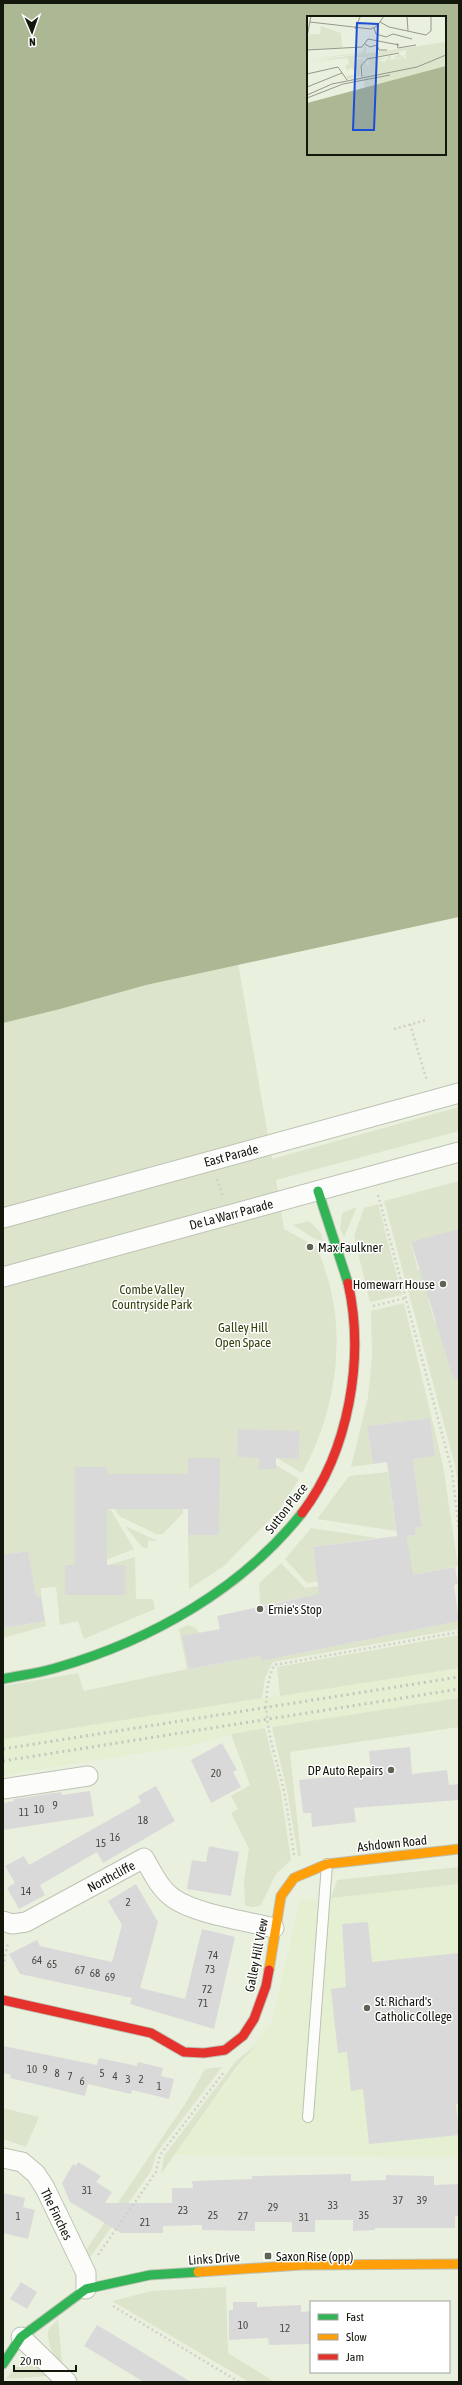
<svg xmlns="http://www.w3.org/2000/svg" width="462" height="2385" font-family="'Asap Condensed',sans-serif">
	<style>
		.built { fill: #e5efd1 }
		.green { fill: #dce4cc }
		.water { fill: #acb894; fill-rule: evenodd }
		.building { fill: #dad9da }
		.lines { fill: none; stroke-linecap: round; stroke-linejoin: round }
		.lane-casing { stroke: #bdc2b4; stroke-width: 12 }
		.street-casing { stroke: #bdc2b4; stroke-width: 21 }
		.fast-casing { stroke: #bdc2b4; stroke-width: 11 }
		.slow-casing { stroke: #bdc2b4; stroke-width: 11 }
		.jam-casing { stroke: #bdc2b4; stroke-width: 11 }
		.path { stroke: #cfd1cb; stroke-width: 2.5; stroke-dasharray: 2 3; stroke-linecap: butt }
		.lane { stroke: #fcfdfa; stroke-width: 10 }
		.street { stroke: #fcfdfa; stroke-width: 19 }
		.fast { stroke: #30b455; stroke-width: 9 }
		.slow { stroke: #ff9f0a; stroke-width: 9 }
		.jam { stroke: #e5322d; stroke-width: 9 }
		.rail { stroke: #c4c6c1; stroke-width: 3; stroke-dasharray: 2 4; stroke-linecap: butt }
		.poi-dot { fill: #5f6356; stroke: #fff; stroke-width: 1.5 }
		.labels { text-anchor: middle; stroke-width: 3; stroke-linejoin: round; paint-order: stroke }
		.number-label { font-size: 11px; fill: #464840 }
		.street-label { font-size: 13px; fill: #14170c; stroke: #fff }
		.poi-label { font-size: 13px; fill: #14170c; stroke: #fff; text-anchor: start }
		.park-label { font-size: 13px; fill: #34410d; stroke: #fff }
		.inset-road { fill: none; stroke: #94998a; stroke-width: 1 }
		.view { fill: #1d4ed8; fill-opacity: 0.15; stroke: #1d4ed8; stroke-width: 2 }
		.inset-edge { fill: none; stroke: #14170c; stroke-width: 2 }
	</style>
	<rect width="100%" height="100%" fill="#eaf0de"/>
	<path class="built" d="M459,1635V1727L285,1724L231,1734L193,1745L3,1775V1710L243,1701L269,1697L280,1696L277,1667Z
		M459,1884V2157L174,2155L272,2021L300,1901Z"/>
	<path class="green" d="M3,558L232,928L272,1159L459,1107V1131L276,1180L284,1229L317,1247C322,1261 328,1276 331,1291C345,1349 332,1421 302,1473L277,1458H299L300,1432L259,1458V1469H276V1465L299,1479L281,1508L224,1566L189,1589L188,1535H219V1458H188V1489L178,1474H119L107,1490V1467H76L75,1555L88,1565H65V1595H124L108,1565L135,1557L136,1599H153L155,1609L84,1639L78,1621L60,1625L56,1587L41,1588V1596L21,1600L33,1583L28,1551L3,1555Z
		M459,1181V1229L411,1243L418,1270L423,1269L431,1298L428,1299L435,1322L437,1321L459,1353V1498L455,1465L384,1201Z
		M378,1204L402,1295L370,1302L354,1236L364,1208Z
		M357,1207L344,1237L340,1229L342,1213Z
		M309,1221L321,1233L323,1241L315,1239L293,1225Z
		M404,1303L443,1465L458,1566L260,1606L259,1583L281,1563L305,1588L355,1581L410,1556L407,1536L416,1535L415,1528L422,1527L413,1459L435,1456L430,1418L367,1426L373,1464L351,1467L368,1397L372,1356L371,1311Z
		M388,1472L396,1531L317,1519L349,1476Z
		M107,1503L134,1549L104,1561Z
		M111,1503H183V1513L163,1534H156L119,1516Z
		M125,1526L158,1541H148V1548L142,1547Z
		M311,1528L378,1538L313,1547L317,1577L337,1574L338,1579L307,1583L285,1559Z
		M45,1621L46,1626L3,1638V1628Z
		M459,1621V1629L273,1662L265,1678L262,1698L3,1739V1686L78,1673L84,1691L187,1669L179,1629L188,1625L196,1628L199,1633L183,1636L189,1669L260,1656L261,1661Z
		M459,1635V1668L280,1696L277,1667Z
		M459,1698V1727L290,1752L301,1856H298L287,1791L272,1727Z
		M265,1728L281,1792L291,1860L276,1874L261,1905L254,1907L245,1906L244,1880L249,1849L231,1813L238,1809L231,1796L250,1785L231,1734Z
		M459,1867V1884L331,1898L337,1880Z
		M257,2044L237,2066L161,2174L164,2156L236,2061Z
		M222,2067L156,2154L151,2171L89,2259L86,2250L187,2101L205,2069Z
		M3,2108L39,2117L26,2147L3,2139Z
		M226,2287L228,2353L275,2382H249L112,2301L152,2291Z
		M58,2319L62,2362C50,2353 48,2345 48,2330Z
		M31,2365L42,2368L50,2376L6,2379L16,2367Z"/>
	<path class="water" d="M3,3H459V917L146,985L60,1009L3,1023ZM308,17H445V154H308Z"/>
	<path class="building" d="M459,1229V1379L454,1380L411,1242Z
		M430,1418L435,1456L413,1459L422,1527L415,1528L416,1535L407,1536L413,1575L455,1567L458,1584L454,1585L459,1621L261,1661L260,1656L189,1669L182,1636L220,1629L217,1616L319,1594L313,1547L397,1536L387,1462L373,1464L367,1426Z
		M238,1429L300,1431L299,1459L276,1458V1469H259V1458L237,1457Z
		M188,1458H220L219,1535H188V1509H107V1565H125V1595H65V1565H75V1467H107V1474H188Z
		M28,1551L36,1597L41,1596L45,1621L3,1628V1555Z
		M222,1743L237,1770L233,1772L241,1787L211,1803L191,1760Z
		M410,1747L412,1774L447,1770L449,1785L459,1784V1800L354,1808L356,1822L312,1827L311,1813H303L299,1780L371,1773L369,1751Z
		M156,1786L175,1821L103,1863L97,1852L40,1885L45,1895L19,1909L7,1888L15,1883L5,1866L24,1856L29,1865L141,1802L138,1796Z
		M90,1791L94,1816L3,1830V1803L14,1801V1799L61,1792L62,1795Z
		M209,1846L239,1852L231,1896L187,1889L192,1860L206,1862Z
		M136,1884L158,1922L140,1988L185,1999L202,1929L235,1937L214,2029L130,2004L132,1998L20,1974L9,1954L37,1940L40,1946L112,1962L122,1925L108,1901Z
		M368,1922L372,1962L459,1953V2104H456L459,2135L369,2144L363,2089L351,2091L347,2052L338,2053L331,1989L346,1987L342,1924Z
		M3,2046L97,2065L99,2058L137,2066L138,2062L163,2068L161,2076L174,2079L169,2099L132,2090L131,2094L88,2084L85,2096L10,2078L11,2075L3,2073Z
		M78,2162L101,2176L96,2182L112,2192L105,2203H172V2188H193L192,2181L252,2179V2176L351,2174V2181L386,2180V2175L434,2176V2185L459,2184V2216H455V2228H375V2230L353,2231V2220H315V2232H292V2222H255V2231L202,2230V2225L163,2226V2233H121L70,2202L62,2183L73,2164L76,2166Z
		M3,2193L25,2198L23,2207L35,2210L28,2239L3,2233Z
		M21,2282L37,2292L27,2309L10,2299Z
		M233,2302H257V2307L301,2305V2312L311,2311V2344L269,2345L268,2338L229,2340V2310H233Z
		M97,2325L124,2341L191,2382H144L84,2346Z"/>
	<g class="lines">
		<g class="lane-casing">
			<path id="lane" d="M308,2117L327,1864"/>
		</g>
		<g class="street-casing">
			<path id="street" d="M3,1218L459,1093
				M3,1277L459,1152
				M3,1789L88,1776
				M3,1921L12,1924L26,1922L144,1858C152,1872 160,1889 173,1898C195,1914 247,1921 274,1928
				M3,2158L22,2162L36,2174L45,2188L86,2273V2289
				M21,2337L67,2382"/>
		</g>
		<g class="fast-casing">
			<path id="fast" d="M318,1191L348,1283
				M3,1679C22,1675 41,1673 59,1667C151,1640 242,1589 302,1513
				M3,2364L21,2337L86,2289L150,2275L198,2272"/>
		</g>
		<g class="slow-casing">
			<path id="slow" d="M269,1970L281,1896L294,1878L327,1864L459,1849
				M198,2272L302,2265L459,2264"/>
		</g>
		<g class="jam-casing">
			<path id="jam" d="M302,1513C349,1451 365,1358 348,1283
				M3,2000L151,2033L184,2052L204,2053L225,2050L243,2036L254,2019L266,1986L269,1970"/>
		</g>
		<path class="path" d="M410,1024L427,1081
			M394,1029L426,1020
			M217,1179L223,1197
			M378,1195L452,1471L459,1531
			M373,1306L406,1298
			M294,1855C291,1834 288,1812 284,1791C274,1748 256,1708 274,1665L459,1632
			M3,1966L8,1943
			M98,2255L156,2172L160,2155L224,2072
			M113,2306L239,2382"/>
		<use href="#lane" class="lane"/>
		<use href="#street" class="street"/>
		<use href="#fast" class="fast"/>
		<use href="#slow" class="slow"/>
		<use href="#jam" class="jam"/>
		<path class="rail" d="M3,1749L459,1677
			M3,1761L459,1689"/>
	</g>
	<g class="poi-dot">
		<circle cx="310" cy="1247" r="4"/>
		<circle cx="443" cy="1284" r="4"/>
		<circle cx="260" cy="1609" r="4"/>
		<circle cx="391" cy="1770" r="4"/>
		<circle cx="367" cy="2008" r="4"/>
		<rect x="264" y="2252" width="8" height="8" rx="2"/>
	</g>
	<g class="labels">
		<g class="number-label">
			<text x="216" y="1777">20</text>
			<text x="55" y="1809">9</text>
			<text x="39" y="1813">10</text>
			<text x="24" y="1816">11</text>
			<text x="143" y="1824">18</text>
			<text x="115" y="1841">16</text>
			<text x="101" y="1847">15</text>
			<text x="26" y="1895">14</text>
			<text x="128" y="1906">2</text>
			<text x="213" y="1959">74</text>
			<text x="37" y="1964">64</text>
			<text x="52" y="1968">65</text>
			<text x="210" y="1973">73</text>
			<text x="80" y="1974">67</text>
			<text x="95" y="1977">68</text>
			<text x="110" y="1981">69</text>
			<text x="207" y="1993">72</text>
			<text x="203" y="2007">71</text>
			<text x="32" y="2073">10</text>
			<text x="45" y="2073">9</text>
			<text x="57" y="2077">8</text>
			<text x="102" y="2077">5</text>
			<text x="70" y="2080">7</text>
			<text x="115" y="2080">4</text>
			<text x="128" y="2083">3</text>
			<text x="141" y="2083">2</text>
			<text x="82" y="2085">6</text>
			<text x="159" y="2090">1</text>
			<text x="87" y="2194">31</text>
			<text x="398" y="2204">37</text>
			<text x="422" y="2204">39</text>
			<text x="333" y="2209">33</text>
			<text x="273" y="2211">29</text>
			<text x="183" y="2214">23</text>
			<text x="213" y="2219">25</text>
			<text x="364" y="2219">35</text>
			<text x="18" y="2220">1</text>
			<text x="243" y="2220">27</text>
			<text x="304" y="2221">31</text>
			<text x="145" y="2226">21</text>
			<text x="243" y="2329">10</text>
			<text x="285" y="2332">12</text>
		</g>
		<g class="street-label">
			<text transform="translate(231 1155) rotate(-15)" y="5">East Parade</text>
			<text transform="translate(231 1214) rotate(-15)" y="5">De La Warr Parade</text>
			<text transform="translate(286 1508) rotate(-52)" y="5">Sutton Place</text>
			<text transform="translate(392 1843) rotate(-6)" y="5">Ashdown Road</text>
			<text transform="translate(111 1876) rotate(-28)" y="5">Northcliffe</text>
			<text transform="translate(256 1955) rotate(-79)" y="5">Galley Hill View</text>
			<text transform="translate(57 2214) rotate(64)" y="5">The Finches</text>
			<text transform="translate(214 2258) rotate(-4)" y="5">Links Drive</text>
		</g>
		<g class="poi-label">
			<text x="318" y="1252">Max Faulkner</text>
			<text x="435" y="1289" text-anchor="end">Homewarr House</text>
			<text x="268" y="1614">Ernie's Stop</text>
			<text x="383" y="1775" text-anchor="end">DP Auto Repairs</text>
			<text x="375" y="2006">St. Richard's<tspan x="375" dy="15">Catholic College</tspan></text>
			<text x="276" y="2261">Saxon Rise (opp)</text>
		</g>
		<g class="park-label">
			<text x="152" y="1294">Combe Valley<tspan x="152" dy="15">Countryside Park</tspan></text>
			<text x="243" y="1332">Galley Hill<tspan x="243" dy="15">Open Space</tspan></text>
		</g>
	</g>
	<g transform="translate(307 16)">
		<rect width="139" height="139" fill="#eaf0de"/>
		<path d="M14,10L34,17L35,31H45L0,34V22L3,18H13ZM139,26V74L108,81L93,91L70,93L58,73L57,63L43,65L56,61L55,50L61,43L59,49L64,48L61,47L62,42H80L72,44L77,46L80,44L81,40L84,39L83,44L95,42H86L92,38L99,43V40L96,39H99V34L61,42L48,41L47,47L49,44L58,42L53,52L54,60L47,61L46,59V62L41,63L39,60L50,58L48,52L47,55L45,52L40,54L38,49L42,48L41,42L0,46ZM59,29V37L0,44L56,36Z" fill="#dce4cc"/>
		<path d="M139,50V139H0V87Z" fill="#acb894"/>
		<path class="inset-road" d="M100,0L101,15M3,6L64,13L70,10L77,0M73,6L82,11L119,19L124,15V0M67,12L69,18L79,21L86,18L105,23M48,13L53,1M0,21L4,0M90,27L91,32L109,29M58,28L63,31L70,29L72,34H80M55,31L61,23L92,29M0,34L55,31M0,58L31,51L40,64M55,61L54,50L60,43L92,37M0,71L35,57M0,79L25,68L110,51L139,39M0,82L36,68L83,59"/>
		<path class="view" d="M50,7L71,8L67,114H46Z"/>
		<rect width="139" height="139" class="inset-edge"/>
	</g>
	<rect width="462" height="2385" fill="none" stroke="#14170c" stroke-width="8"/>
	<rect x="310" y="2301" width="140" height="72" fill="#ffffff" stroke="#a1a29e"/>
	<rect x="318" y="2314" width="20" height="6" fill="#30b455" stroke="#a1a29e"/>
	<text x="346" y="2321" font-size="12" fill="#14170c">Fast</text>
	<rect x="318" y="2334" width="20" height="6" fill="#ff9f0a" stroke="#a1a29e"/>
	<text x="346" y="2341" font-size="12" fill="#14170c">Slow</text>
	<rect x="318" y="2354" width="20" height="6" fill="#e5322d" stroke="#a1a29e"/>
	<text x="346" y="2361" font-size="12" fill="#14170c">Jam</text>
	<g transform="translate(32 32) rotate(178)" stroke="#ffffff" stroke-width="3" paint-order="stroke">
	<path d="M0-3L7 15L0 10L-7 15Z" fill="#14170c"/>
	<text y="-6" font-size="11" font-weight="bold" text-anchor="middle" fill="#14170c">N</text>
	</g>
	<path d="M14 2365v6h62v-6" fill="none" stroke="#14170c" stroke-width="2"/>
	<text x="20" y="2365" font-size="12" fill="#14170c" stroke="#ffffff" stroke-width="3" paint-order="stroke">20 m</text>
</svg>
